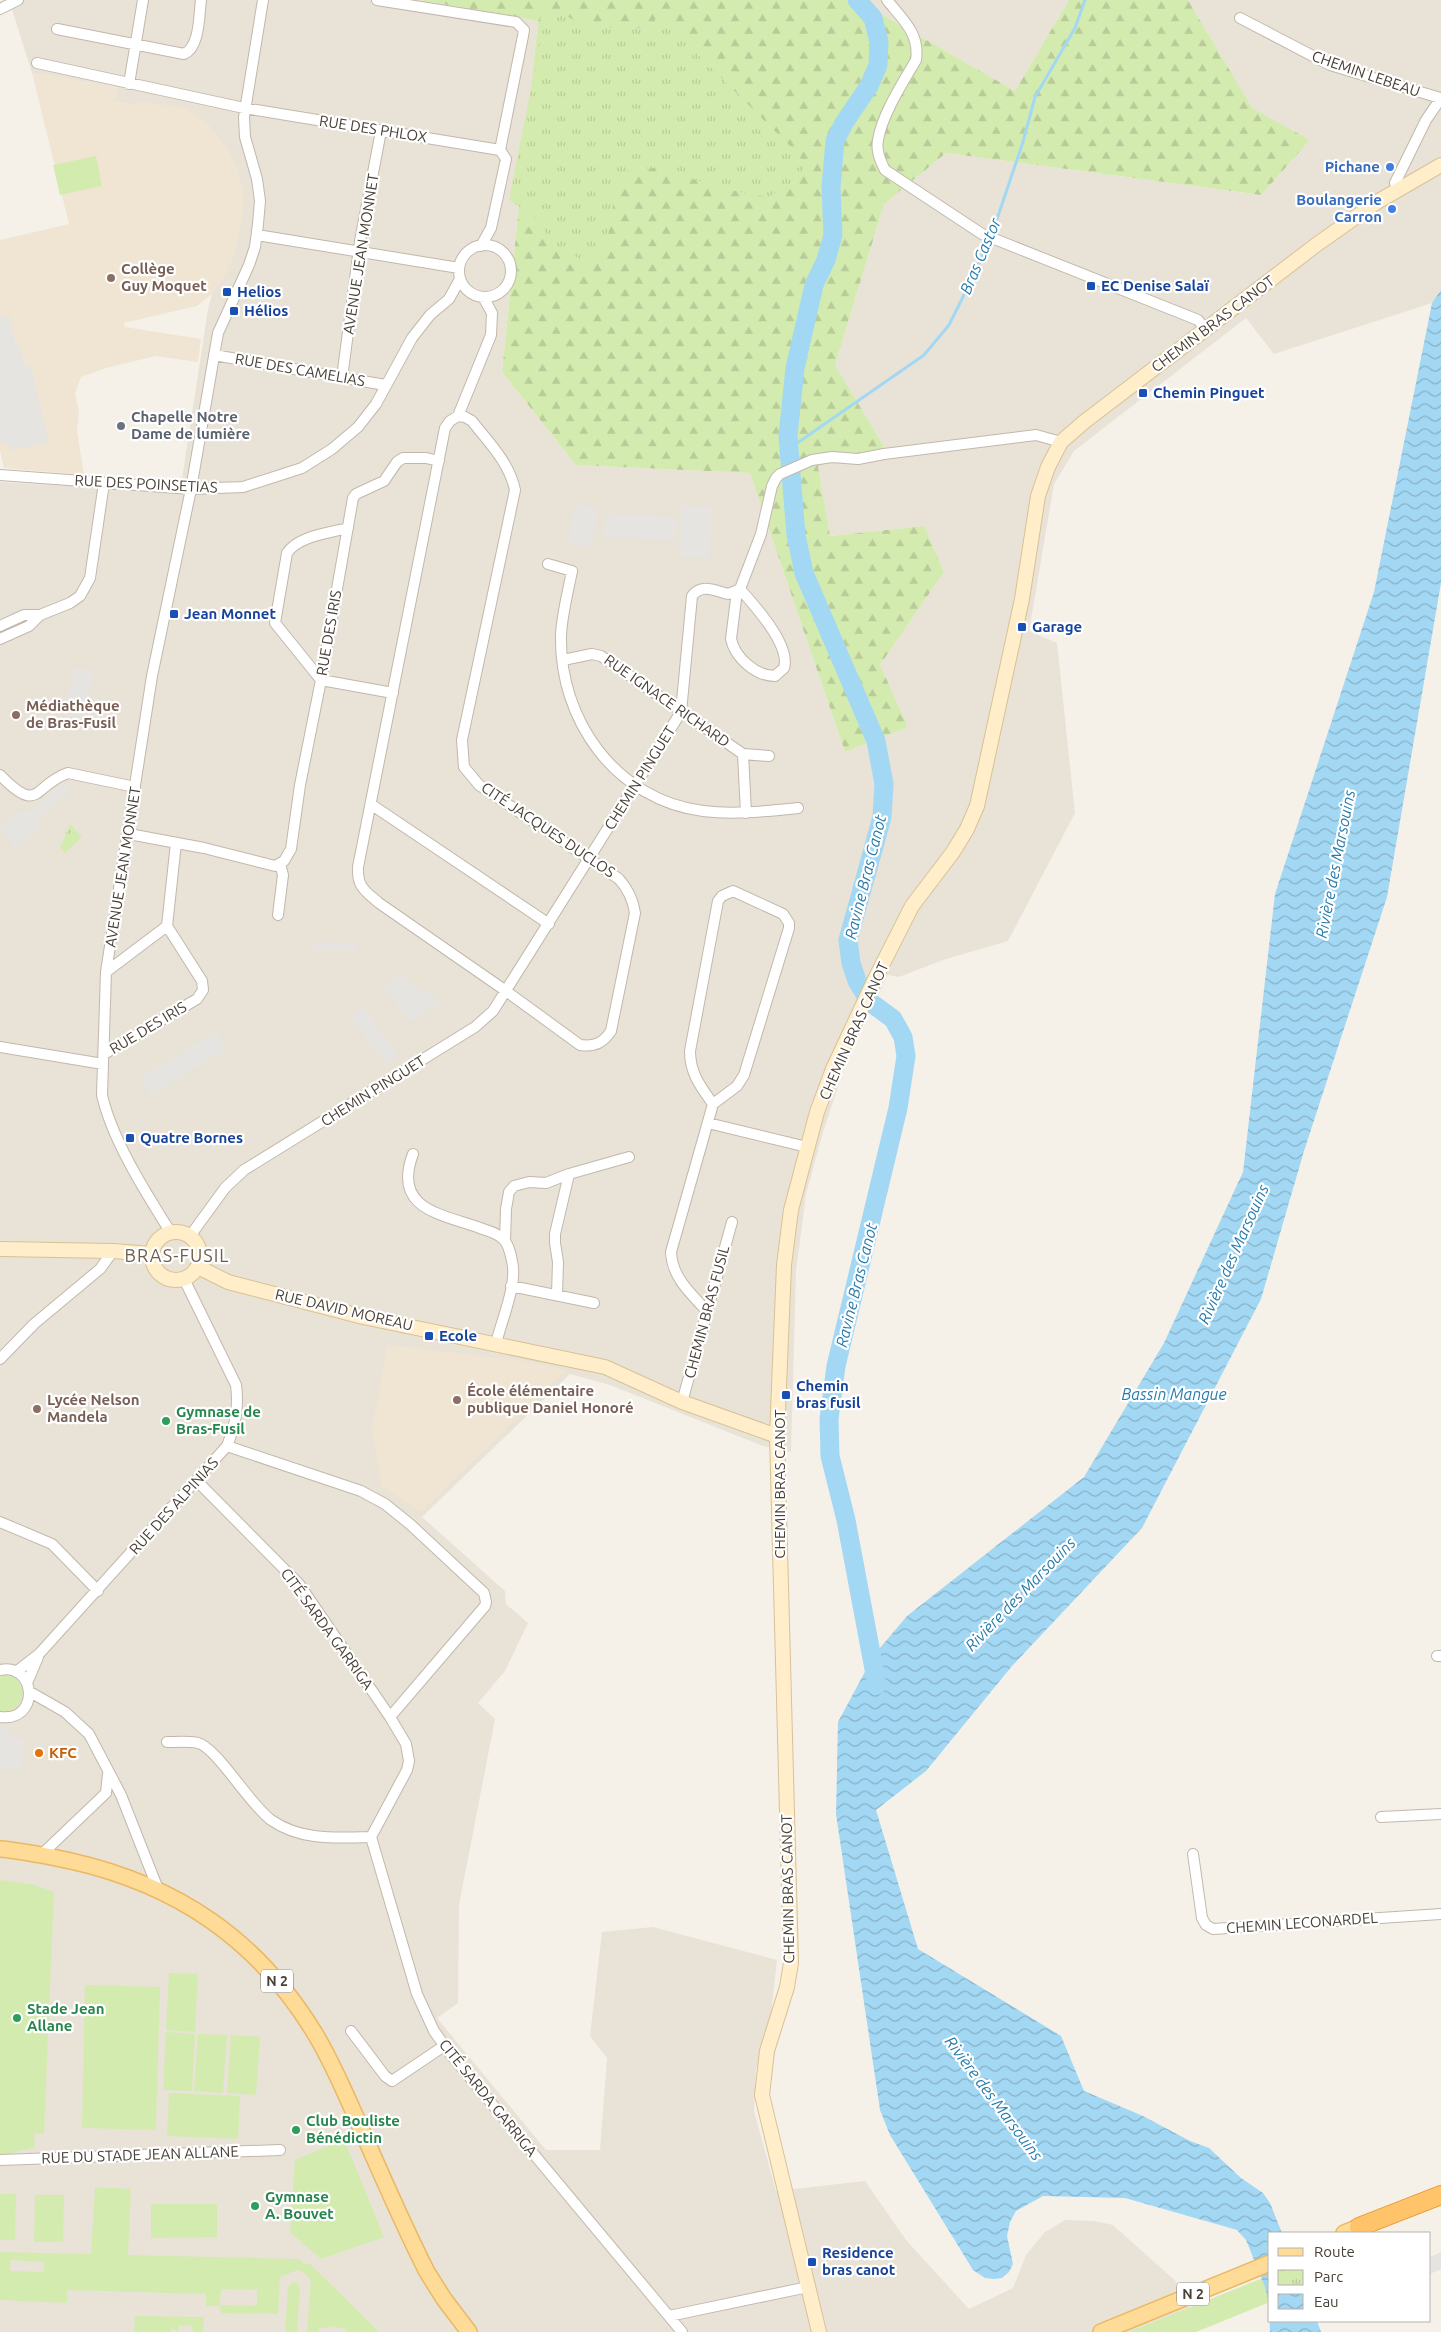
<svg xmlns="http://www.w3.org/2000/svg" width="1441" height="2332" font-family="Ubuntu,sans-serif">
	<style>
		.residential { fill: #e9e2d7 }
		.education { fill: #efe5d2 }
		.green { fill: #d4ebb0; fill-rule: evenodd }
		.forest { fill: url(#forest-firs) }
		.park { fill: url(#park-tufts) }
		.parking { fill: #e6e4e1 }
		.water { fill: url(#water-waves) }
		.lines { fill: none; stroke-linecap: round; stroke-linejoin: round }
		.stream { stroke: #a3d8f4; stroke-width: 3 }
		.river { stroke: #a3d8f4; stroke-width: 19 }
		.street-casing { stroke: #c1b8ab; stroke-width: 12 }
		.secondary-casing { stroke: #d7c297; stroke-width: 16 }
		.primary-casing { stroke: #eab862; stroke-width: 18 }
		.highway-casing { stroke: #e69833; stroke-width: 20 }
		.street { stroke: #fff; stroke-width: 10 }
		.secondary { stroke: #ffeec9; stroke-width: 14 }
		.primary { stroke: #ffdb98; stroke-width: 15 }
		.highway { stroke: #ffc46a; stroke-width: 18 }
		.shop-dot { fill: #3f7fe0; stroke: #fff; stroke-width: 2 }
		.education-dot { fill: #8d6e63; stroke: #fff; stroke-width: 2 }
		.transit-dot { fill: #1a4fb4; stroke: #fff; stroke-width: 2 }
		.worship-dot { fill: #6b7280; stroke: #fff; stroke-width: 2 }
		.leisure-dot { fill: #2e9e5b; stroke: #fff; stroke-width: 2 }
		.food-dot { fill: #e8710a; stroke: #fff; stroke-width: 2 }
		.labels { text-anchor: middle; stroke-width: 4.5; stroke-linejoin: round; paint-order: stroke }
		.shield { fill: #fff; stroke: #807a73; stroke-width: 1 }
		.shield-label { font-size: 14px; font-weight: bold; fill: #494137 }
		.street-label { font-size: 15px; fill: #494137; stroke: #fff }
		.shop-label { font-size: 15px; font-weight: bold; fill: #366cbe; stroke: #fff; text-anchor: end }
		.education-label { font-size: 15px; font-weight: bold; fill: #785e54; stroke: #fff; text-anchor: start }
		.transit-label { font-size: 15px; font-weight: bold; fill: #164399; stroke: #fff; text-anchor: start }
		.worship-label { font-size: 15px; font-weight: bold; fill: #5b616d; stroke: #fff; text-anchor: start }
		.leisure-label { font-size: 15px; font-weight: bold; fill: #27864d; stroke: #fff; text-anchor: start }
		.food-label { font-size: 15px; font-weight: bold; fill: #c56008; stroke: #fff; text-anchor: start }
		.water-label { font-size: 16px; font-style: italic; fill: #277bab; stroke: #fff }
		.quarter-label { font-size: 18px; letter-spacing: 1px; fill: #6d5e4d; stroke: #fff }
	</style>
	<defs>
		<pattern id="forest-firs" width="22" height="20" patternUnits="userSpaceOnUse" patternTransform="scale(1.25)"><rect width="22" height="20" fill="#d4ebb0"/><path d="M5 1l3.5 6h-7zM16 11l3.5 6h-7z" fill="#b8cb98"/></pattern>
		<pattern id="park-tufts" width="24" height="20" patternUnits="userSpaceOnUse" patternTransform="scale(1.25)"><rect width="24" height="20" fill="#d4ebb0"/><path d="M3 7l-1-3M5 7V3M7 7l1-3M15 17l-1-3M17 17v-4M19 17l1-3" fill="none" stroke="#b8cb98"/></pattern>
		<pattern id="water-waves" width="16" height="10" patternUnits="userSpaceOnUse" patternTransform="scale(1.25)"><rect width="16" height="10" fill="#a3d8f4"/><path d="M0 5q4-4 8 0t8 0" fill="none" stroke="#87b1c6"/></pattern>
	</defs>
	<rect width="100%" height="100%" fill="#f5f1e9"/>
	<path class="residential" d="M9,0H420L538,21L502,372L576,465L750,473L845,752L908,727L880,665L944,572L923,526L830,536L818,466L885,448L835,365L884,204L946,153L1261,195L1310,140L1252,109L1188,0H1441V290L1432,303L1274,354L1246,318L1074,451L1054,484L1029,631L1057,643L1075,813L1008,941L943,960L899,977L888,975L849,1054L823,1132L806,1194L796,1271L791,1452L763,1446L610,1385L570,1374L422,1517L505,1591L506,1604L528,1623L505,1671L478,1703L495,1719L459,1905L458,2003L437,2018L546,2150H600L607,2058L590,2036L602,1932L653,1927L777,1960L771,2014L756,2069L754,2111L776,2191L865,2181L906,2240L969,2309L1013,2288L1026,2255L1045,2232L1065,2220L1094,2221L1113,2225L1181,2286L1191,2308L1145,2332H0V482L180,492L208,309L212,294L234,255L243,209L239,175L228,150L204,120L137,102V105L115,102L117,87L32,73Z
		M857,0H1069L1015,91Z"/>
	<path class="education" d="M32,73L117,87L115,102L137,105V101L186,108L204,120L228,150L239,175L243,192V209L234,255L227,272L212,294L197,306L124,323L125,327L201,339L198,362L156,356L106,368L81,377L75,394L79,412L77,432L84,475L4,468L0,451V240L69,224Z
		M387,1345L526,1361L566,1370L421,1512L381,1486L372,1430Z"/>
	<path class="green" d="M96,156L102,186L60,195L53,165Z
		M0,1675C30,1669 30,1716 0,1711Z
		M0,1880L31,1884L54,1892L44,2133L34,2134L35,2147L3,2155H0Z
		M169,1973L198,1974L195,2032L166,2030Z
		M85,1985L160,1987L156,2130L82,2128Z
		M166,2032L195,2034L192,2091L163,2090Z
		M198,2034L227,2035L223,2093L194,2091Z
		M231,2035L260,2037L256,2095L227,2093Z
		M169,2093L240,2096L238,2139L167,2136Z
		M344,2139L384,2237L321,2259L290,2232L295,2160Z
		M95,2187L131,2189L128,2255L299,2259L304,2264H310L379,2332H347L346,2329L328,2326V2328H319V2332H307L311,2282L306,2274L297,2270L280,2277L278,2314L221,2313L220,2306H206V2294L67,2290V2303L0,2300V2252L91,2254ZM11,2260L44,2262V2272L10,2271ZM221,2289L257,2290V2306L220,2305Z
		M0,2194H16L15,2240H0Z
		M35,2195H64L63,2242H34Z
		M151,2204H217V2237L151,2238Z
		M1270,2275V2302L1196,2332H1129Z
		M294,2281L300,2287L297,2332H285L288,2287Z
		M135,2316L204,2317L203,2332H193L192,2326L179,2325L178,2332L172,2328L170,2332H134Z"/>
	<path class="forest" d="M420,0H857L1015,91L1069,0H1188L1252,108L1310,140L1261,195L946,153L884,204L835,365L885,448L818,466L830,536L924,526L944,572L880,665L908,727L845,752L750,473L576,465L502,372L538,21Z"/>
	<path class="park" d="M543,9L560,13L595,30L621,26L652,30L656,13L797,153L805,166L796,182L768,197L739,192L653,168L618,172L609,232L598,259L587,263L560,248L551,241L540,223L528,212L509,200L544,23L540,20Z
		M70,824L82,837L65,853L60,848Z"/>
	<path class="parking" d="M9,315L15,343H19L25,367L31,366L49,442L10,451L9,443L1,445L0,440V317Z
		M575,504L598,508L591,547L568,543Z
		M681,506L712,508L709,558L678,556Z
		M605,514L676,517V540L604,537Z
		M74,667L93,671L84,718L65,715Z
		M63,781L70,790L37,819L42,825L15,848L0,827L20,812H31Z
		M313,942L357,943V950H313Z
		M401,976L440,1002L410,1021L383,986Z
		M363,1007L398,1056L385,1065L351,1016Z
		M216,1031L227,1048L151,1096L140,1078Z
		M9,1726V1734L17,1739L25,1741L19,1770L0,1767V1727Z
		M1441,2252V2269L1430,2274V2257Z"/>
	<path class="water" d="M1441,290V583L1387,897L1304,1151L1261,1299L1142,1528L1012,1666L926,1771L876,1810L918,1949L1061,2036L1084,2091L1143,2116L1190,2141L1209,2148L1241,2178L1263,2193L1270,2203L1282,2233H1270V2321H1317L1321,2332H1270L1269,2303L1265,2287L1246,2240L1237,2230L1125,2198L1043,2196L1016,2211L1010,2222L1007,2236L1013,2264L1009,2272L1002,2278L994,2279L985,2278L973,2270L890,2135L880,2110L836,1814L838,1722L874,1655L907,1616L1084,1477L1164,1343L1243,1172L1275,894L1374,592L1432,303Z"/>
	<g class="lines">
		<path class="stream" d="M790,448L914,362L924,355L949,325L974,275L996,222L1023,142L1035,97L1075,28L1085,0"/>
		<path class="river" d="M857,0L873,18L879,42L878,65L869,86L844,123L835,141L831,187L833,235L826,260L814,285L795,368L788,436L796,535L804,573L876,741L884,784L882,817L848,940L851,963L857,981L870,1002L893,1019L903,1037L906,1056L898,1108L836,1366L829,1419L830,1456L846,1520L877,1685"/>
		<g class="street-casing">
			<path id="street" d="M377,0L516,22L524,30L523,36L500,150
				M887,0C902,19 920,33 916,60C903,82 882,115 878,140C876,151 880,160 885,170L982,234L1198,320L1206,330
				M0,9L18,0
				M1240,18L1330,65L1440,98
				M57,29L184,54C200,47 199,15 201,0
				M37,63L244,108L500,150
				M129,84L143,0
				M1399,190L1395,183L1426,120L1441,98
				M257,235L459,268
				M459 271a26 26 0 1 1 52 0a26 26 0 1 1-52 0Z
				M481,246L491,228L506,159L500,150
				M214,355L385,385
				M342,378L360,241L381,131
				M458,416L465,417L472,421C489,443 509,462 515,490L462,740L464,767L479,785L619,879C628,889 633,899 635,913L611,1031C603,1043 595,1047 580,1045L506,991L379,903C365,891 357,887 358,867L445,428L450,421Z
				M458,416L491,335L492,313L483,297
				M0,475L191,489L243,487L302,468L332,449L358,427L376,404L412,338L430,315L449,299L460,279
				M348,528C329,533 298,536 287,553L275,623L321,680L393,693
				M548,564L572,571C568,592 562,614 561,635C559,720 616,800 703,811C735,815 767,811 798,808
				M737,591L731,639C735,658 756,676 775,676L784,668C791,645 754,605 740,589
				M0,626L24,615H40
				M0,639L29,626L40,615L70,603L80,596L90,578L104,483
				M563,660L592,654L601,656L743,754L769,756
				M743,754L746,813
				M0,775C40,816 33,785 68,773L135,787
				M372,805L549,924
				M129,834L204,848L275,866L284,861L291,849L300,785L321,680L353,498L356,494L384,481L397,462L403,458H426L439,461
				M733,891L783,914L789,923V928L744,1075L737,1086L713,1104C700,1086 690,1073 690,1051L718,901L722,896Z
				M278,915L283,875L280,864
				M106,972L167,926
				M0,1047L103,1064
				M104,1054L197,999L203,990L202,981L167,926L176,843
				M708,1123L807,1147
				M413,1154C392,1209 441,1214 480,1228C488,1231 498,1233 504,1240C508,1244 511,1255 512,1261C518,1284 501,1321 496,1344
				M171,1233C146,1193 112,1140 102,1095L106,972L152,676L191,489L218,333L249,265L255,247L258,224L260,201L257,179L245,137L244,117L263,0
				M190,1236L225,1188L244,1170L475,1027L493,1011L681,712L692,596C702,583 715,591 728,594L740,589L761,534L772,486L776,478L780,474L812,460L832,457L858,459L884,454L1036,435L1061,442
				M505,1241L506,1209L509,1192L514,1186L529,1182L546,1183L569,1174L629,1157
				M511,1286L594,1303
				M557,1295L558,1262L555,1243V1234L569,1174
				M706,1310C690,1293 672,1277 671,1252L713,1104
				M0,1359L34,1324L100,1269L113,1251
				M682,1402L732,1222
				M227,1446L361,1491L385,1504L411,1525L484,1593L486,1602L485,1606L390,1717
				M197,1481L299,1584L390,1717L406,1744L409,1761L407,1770L371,1837L417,1994L434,2031L452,2056L682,2332
				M0,1522L52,1544L98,1591
				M1437,1656H1441
				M0,1670C36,1662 41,1722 0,1717
				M16,1672L39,1654L227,1446C235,1426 239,1408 236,1385L184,1279
				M27,1683L38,1657
				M30,1692L65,1712L89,1734L121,1795L158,1889
				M167,1742C177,1742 189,1741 198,1743C217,1748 250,1805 271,1820C301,1841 337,1838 371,1837
				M1381,1817L1441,1814
				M1193,1854L1202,1918L1206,1925L1213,1929L1441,1914
				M41,1855L106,1793L108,1774
				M351,2031L385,2076L392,2081L444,2046
				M0,2160L280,2150
				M669,2316L808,2287"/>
		</g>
		<g class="secondary-casing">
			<path id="secondary" d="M152 1256a24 24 0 1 1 48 0a24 24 0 1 1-48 0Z
				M0,1249L113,1251L152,1254
				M198,1267L228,1282L363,1317L605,1367L682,1402L777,1436
				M819,2332L762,2095L767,2051L787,1987L791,1963L777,1436L784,1265L791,1210L817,1112L833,1069L875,979L912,906L953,852L967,829L977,806L1022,599L1038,496L1048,467L1061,442L1084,422L1316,245L1377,202L1441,165"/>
		</g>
		<g class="primary-casing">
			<path id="primary" d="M0,1849C24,1851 47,1856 71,1861C177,1885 257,1939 314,2032C332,2061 345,2093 359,2124C381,2173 402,2223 427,2272L444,2299L469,2332
				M1344,2233L1359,2227
				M1101,2332L1270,2263"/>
		</g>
		<g class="highway-casing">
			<path id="highway" d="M1359,2227L1441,2195"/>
		</g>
		<use href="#street" class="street"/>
		<use href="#secondary" class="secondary"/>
		<use href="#primary" class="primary"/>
		<use href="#highway" class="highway"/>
	</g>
	<g class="shop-dot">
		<circle cx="1390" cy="167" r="5"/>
		<circle cx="1392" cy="209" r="5"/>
	</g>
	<g class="education-dot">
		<circle cx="111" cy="278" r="5"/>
		<circle cx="16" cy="715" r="5"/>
		<circle cx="457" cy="1400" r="5"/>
		<circle cx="37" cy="1409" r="5"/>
	</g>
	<g class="transit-dot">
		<rect x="1086" y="281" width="10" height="10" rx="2.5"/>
		<rect x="222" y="287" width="10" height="10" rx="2.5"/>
		<rect x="229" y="306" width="10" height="10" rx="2.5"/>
		<rect x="1138" y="388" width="10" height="10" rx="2.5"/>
		<rect x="169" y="609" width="10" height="10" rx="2.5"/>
		<rect x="1017" y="622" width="10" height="10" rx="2.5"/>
		<rect x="125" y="1133" width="10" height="10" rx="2.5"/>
		<rect x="424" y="1331" width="10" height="10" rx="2.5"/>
		<rect x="781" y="1390" width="10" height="10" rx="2.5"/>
		<rect x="807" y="2257" width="10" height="10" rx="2.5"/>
	</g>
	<circle class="worship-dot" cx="121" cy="426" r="5"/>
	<g class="leisure-dot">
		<circle cx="166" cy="1421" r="5"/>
		<circle cx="17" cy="2018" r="5"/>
		<circle cx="296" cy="2130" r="5"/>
		<circle cx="255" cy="2206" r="5"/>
	</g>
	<circle class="food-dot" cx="39" cy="1753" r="5"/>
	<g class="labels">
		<g class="shield">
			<rect x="261" y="1969.5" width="32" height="23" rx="4"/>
			<rect x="1177" y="2282.5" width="32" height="23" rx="4"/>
		</g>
		<g class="shield-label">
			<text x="277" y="1986">N 2</text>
			<text x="1193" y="2299">N 2</text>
		</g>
		<g class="street-label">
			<text transform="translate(1366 74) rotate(19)" y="5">CHEMIN LEBEAU</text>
			<text transform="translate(373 129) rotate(9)" y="5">RUE DES PHLOX</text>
			<text transform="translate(361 254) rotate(-81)" y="5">AVENUE JEAN MONNET</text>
			<text transform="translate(1213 324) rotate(-37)" y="5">CHEMIN BRAS CANOT</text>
			<text transform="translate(300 370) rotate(10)" y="5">RUE DES CAMELIAS</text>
			<text transform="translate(146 484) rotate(3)" y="5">RUE DES POINSETIAS</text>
			<text transform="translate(329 633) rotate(-80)" y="5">RUE DES IRIS</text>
			<text transform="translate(667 701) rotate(35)" y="5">RUE IGNACE RICHARD</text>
			<text transform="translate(640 778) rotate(-58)" y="5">CHEMIN PINGUET</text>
			<text transform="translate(548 830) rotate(34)" y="5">CITÉ JACQUES DUCLOS</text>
			<text transform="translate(123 867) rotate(-81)" y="5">AVENUE JEAN MONNET</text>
			<text transform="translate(148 1028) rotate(-31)" y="5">RUE DES IRIS</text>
			<text transform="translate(854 1031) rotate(-66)" y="5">CHEMIN BRAS CANOT</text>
			<text transform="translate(373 1091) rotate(-32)" y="5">CHEMIN PINGUET</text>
			<text transform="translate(344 1310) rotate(13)" y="5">RUE DAVID MOREAU</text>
			<text transform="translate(707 1312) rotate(-75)" y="5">CHEMIN BRAS FUSIL</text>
			<text transform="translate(780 1484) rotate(-90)" y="5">CHEMIN BRAS CANOT</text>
			<text transform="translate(174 1506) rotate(-48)" y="5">RUE DES ALPINIAS</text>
			<text transform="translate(327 1629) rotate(54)" y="5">CITÉ SARDA GARRIGA</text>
			<text transform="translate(788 1889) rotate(-91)" y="5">CHEMIN BRAS CANOT</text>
			<text transform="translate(1302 1923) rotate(-4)" y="5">CHEMIN LECONARDEL</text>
			<text transform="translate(488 2098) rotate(51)" y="5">CITÉ SARDA GARRIGA</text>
			<text transform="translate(140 2155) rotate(-2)" y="5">RUE DU STADE JEAN ALLANE</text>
		</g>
		<g class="shop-label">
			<text x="1380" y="172">Pichane</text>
			<text x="1382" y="205">Boulangerie<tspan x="1382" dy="17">Carron</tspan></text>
		</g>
		<g class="education-label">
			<text x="121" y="274">Collège<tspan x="121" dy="17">Guy Moquet</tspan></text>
			<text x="26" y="711">Médiathèque<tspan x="26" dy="17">de Bras-Fusil</tspan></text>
			<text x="467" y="1396">École élémentaire<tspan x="467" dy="17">publique Daniel Honoré</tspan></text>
			<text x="47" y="1405">Lycée Nelson<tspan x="47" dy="17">Mandela</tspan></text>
		</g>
		<g class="transit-label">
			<text x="1101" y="291">EC Denise Salaï</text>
			<text x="237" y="297">Helios</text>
			<text x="244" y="316">Hélios</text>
			<text x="1153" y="398">Chemin Pinguet</text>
			<text x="184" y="619">Jean Monnet</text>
			<text x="1032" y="632">Garage</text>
			<text x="140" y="1143">Quatre Bornes</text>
			<text x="439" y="1341">Ecole</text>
			<text x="796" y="1391">Chemin<tspan x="796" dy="17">bras fusil</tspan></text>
			<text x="822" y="2258">Residence<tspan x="822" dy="17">bras canot</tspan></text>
		</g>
		<g class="worship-label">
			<text x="131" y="422">Chapelle Notre<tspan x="131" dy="17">Dame de lumière</tspan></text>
		</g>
		<g class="leisure-label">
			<text x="176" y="1417">Gymnase de<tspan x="176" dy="17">Bras-Fusil</tspan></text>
			<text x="27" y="2014">Stade Jean<tspan x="27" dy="17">Allane</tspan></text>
			<text x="306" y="2126">Club Bouliste<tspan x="306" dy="17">Bénédictin</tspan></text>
			<text x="265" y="2202">Gymnase<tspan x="265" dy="17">A. Bouvet</tspan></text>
		</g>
		<g class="food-label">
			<text x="49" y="1758">KFC</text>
		</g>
		<g class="water-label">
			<text transform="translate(980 256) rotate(-67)" y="6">Bras Castor</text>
			<text transform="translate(1335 864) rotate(-79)" y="6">Rivière des Marsouins</text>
			<text transform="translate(865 877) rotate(-76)" y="6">Ravine Bras Canot</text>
			<text transform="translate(1233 1254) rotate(-66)" y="6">Rivière des Marsouins</text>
			<text transform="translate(856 1285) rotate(-76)" y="6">Ravine Bras Canot</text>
			<text x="1174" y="1400">Bassin Mangue</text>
			<text transform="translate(1020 1594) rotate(-46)" y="6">Rivière des Marsouins</text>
			<text transform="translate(994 2098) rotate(53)" y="6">Rivière des Marsouins</text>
		</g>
		<g class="quarter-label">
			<text x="177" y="1262">BRAS-FUSIL</text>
		</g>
	</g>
	<rect x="1268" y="2232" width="162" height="90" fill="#ffffff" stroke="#b6b3af"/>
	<rect x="1278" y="2248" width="25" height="8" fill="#ffdb98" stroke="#b6b3af"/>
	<text x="1314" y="2257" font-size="15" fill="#494137">Route</text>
	<rect x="1278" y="2270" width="25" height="15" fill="url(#park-tufts)" stroke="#b6b3af"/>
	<text x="1314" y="2282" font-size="15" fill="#494137">Parc</text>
	<rect x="1278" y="2294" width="25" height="15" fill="url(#water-waves)" stroke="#b6b3af"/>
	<text x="1314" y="2307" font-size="15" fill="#494137">Eau</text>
</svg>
